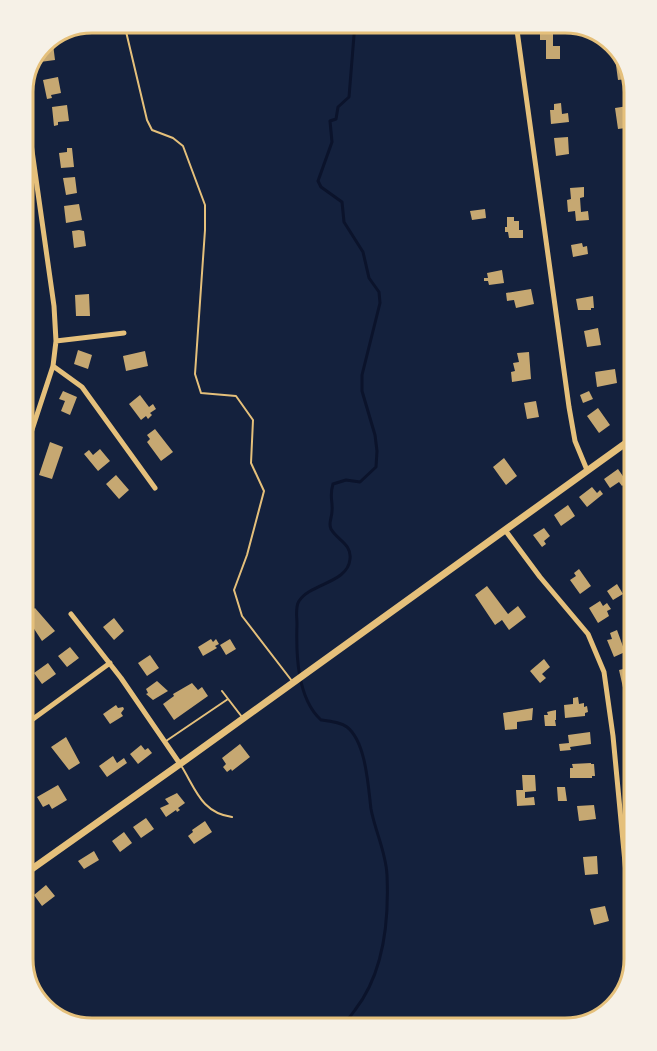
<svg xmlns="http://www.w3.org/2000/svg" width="657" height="1051" font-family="Signika,sans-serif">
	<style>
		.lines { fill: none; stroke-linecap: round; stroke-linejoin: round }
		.stream { stroke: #0b132b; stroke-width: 3 }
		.building { fill: #c6a872 }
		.service { stroke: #e5c07b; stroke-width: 2 }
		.minor { stroke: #e5c07b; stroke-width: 5 }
		.secondary { stroke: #e5c07b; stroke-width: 7 }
		.rim { fill: none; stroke: #e5c07b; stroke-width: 3 }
	</style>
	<rect width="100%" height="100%" fill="#14213d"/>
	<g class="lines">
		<path class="stream" d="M339,1025C347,1021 350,1017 355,1010C384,973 389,920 387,875C386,852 375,831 371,809C368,785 366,742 347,727C340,722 330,721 321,720C297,698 296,654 297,624C297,617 295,607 299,601C311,583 348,583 350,559C352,544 337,540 331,529C328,523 332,518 332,511C333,500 329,497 333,484L346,480L360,482L376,467L377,451L375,435L362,391V375L380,303L379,292L369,278L363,252L344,222L342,202L321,187L318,181L332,142L330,121L336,119L338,107L349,97L355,23"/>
	</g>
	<path class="building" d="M540,26H553V46H560V59H546V40H540Z
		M53,44L55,60L40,62L39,52L42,46Z
		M627,64V79L618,80L616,65Z
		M58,77L61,93L51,95L52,98L47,99L43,80Z
		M561,103L562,114L568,113L569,122L551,124L550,110H554V104Z
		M67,105L69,121L58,122V125L54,126L52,107Z
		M628,106L626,128L618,129L615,108Z
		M568,137L569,154L556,156L554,138Z
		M67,148H72L74,167L61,168L59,153L67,152Z
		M623,155H628V191H627Z
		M75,177L77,193L66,195L63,178Z
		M584,187V197L580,198L581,212L588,211L589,220L576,221L575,211L568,212L567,200L571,199L570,188Z
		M79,204L82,220L66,223L64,206Z
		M485,209L486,218L472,220L470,211Z
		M507,217H514V221H519V230H523V238H509L508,232H505V227H507Z
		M79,230L84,231L86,246L74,248L72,231Z
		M582,243L583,247L587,246L588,254L573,257L571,245Z
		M502,270L504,283L489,285L488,281H484V278H488L487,273Z
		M531,289L534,304L516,308L514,300L507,301L506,293Z
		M89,294L90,316H76L75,295Z
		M593,296L594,308H591V310H578L576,299Z
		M598,328L601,345L587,347L584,331Z
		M78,350L92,355L88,369L74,364Z
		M145,351L148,366L126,371L123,356Z
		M529,352L531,379L512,382L511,372L515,371L513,363L519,362L517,353Z
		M615,369L617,383L597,387L595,372Z
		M63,391L77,397L70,415L61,411L65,401L59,399Z
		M589,391L593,399L583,403L580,395Z
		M140,395L149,407L153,404L156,409L150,413L152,415L148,419L146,416L141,420L129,404Z
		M536,401L539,417L527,419L524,403Z
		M598,408L610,425L599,433L587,416Z
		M155,429L173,452L161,461L147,442L150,439L147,435Z
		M50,442L63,447L52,479L39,475Z
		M100,449L110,461L98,471L84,454L89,450L93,455Z
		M504,458L517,476L506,485L493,467Z
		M618,469L627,482L622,486L619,482L610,488L604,479Z
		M116,475L129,490L119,499L106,484Z
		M592,487L597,493L600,490L603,494L587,507L579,497Z
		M568,505L575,516L561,526L554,515Z
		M544,528L550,536L544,541L546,544L542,547L533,535Z
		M579,569L591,586L580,594L570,580L576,576L574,573Z
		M617,584L623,594L613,600L607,591Z
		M487,586L508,614L518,606L526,617L509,630L502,620L495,625L475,595Z
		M600,601L603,606L607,603L611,609L607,611L609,616L598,623L589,608Z
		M35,608L55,631L42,641L27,618V614Z
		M114,618L124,631L114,640L103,627Z
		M617,630L625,652L614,657L607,640L612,639L610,633Z
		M211,639L213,642L216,639L219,644L215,646L217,648L203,656L198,647Z
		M230,639L236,649L226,655L220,645Z
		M70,647L79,658L67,667L58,656Z
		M150,655L159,668L147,676L138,663Z
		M544,659L550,667L542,674L546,678L540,683L530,671Z
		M48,663L56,674L42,684L34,673Z
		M632,667V690L624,692L619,670Z
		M157,681L168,691L153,700L146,694L148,693L146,689Z
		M192,683L198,690L202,687L208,696L174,720L163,704L174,696L173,694Z
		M578,697L579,704L584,703V707L587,706L588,712L585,713V716L565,718L564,705L573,704V698Z
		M116,705L118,708L123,707L124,709L121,713L123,716L110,724L103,714Z
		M533,708L532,720L517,722V729L505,730L503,713Z
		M556,710V720H555L556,726H545L544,715H548L547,712L551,711Z
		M590,732L591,744L570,747L571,750L560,751L559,744L569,743L568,735Z
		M66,737L80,763L69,770L51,747Z
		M240,744L250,757L232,771L231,769L227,772L223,767L226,764L222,758Z
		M141,745L145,750L148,748L152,753L138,764L130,754Z
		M113,756L117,763L124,758L127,763L107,777L99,766Z
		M591,763V764H594L595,776H592V778H570V768H573L572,764Z
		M522,775H535L536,791L525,792V798L534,797L535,805L517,806L516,790H523Z
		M58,785L67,800L52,809L49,804L43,807L37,797Z
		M557,787H565L567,801H558Z
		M177,793L185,803L178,808L180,810L177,812L176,810L166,817L160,808L169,804L165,799Z
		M594,805L596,819L579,821L577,806Z
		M146,818L154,829L141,838L133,827Z
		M205,821L212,832L194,844L188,836L193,832L192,830Z
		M124,832L132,843L120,852L112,841Z
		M94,851L99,860L84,869L78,861Z
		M597,856L598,874L585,875L583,857Z
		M46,885L55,896L42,906L34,895Z
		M605,906L609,921L594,925L590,909Z"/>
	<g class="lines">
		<path class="service" d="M124,23L147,120L152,130L173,138L183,146L205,205V230L195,374L201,393L236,396L253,420L251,463L264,491L247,555L234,590L242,616L292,681
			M222,691L242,717
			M166,741L228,699
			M182,767C196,790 202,813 232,817"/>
		<path class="minor" d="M516,23L569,407L575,441L587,470
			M23,87L54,306L56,341L53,366L26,448
			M56,341L124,333
			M53,366L82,387L155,488
			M505,530L540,577L588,634L604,672L613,736L631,926
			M71,614L121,678L180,764
			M33,719L110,663"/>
		<path class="secondary" d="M29,871L180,764L630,440"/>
	</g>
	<path d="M0 0H657V1051H0ZM92 33H565A59 59 0 0 1 624 92V959A59 59 0 0 1 565 1018H92A59 59 0 0 1 33 959V92A59 59 0 0 1 92 33Z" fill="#f6f1e7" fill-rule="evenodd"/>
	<path class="rim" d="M92 33H565A59 59 0 0 1 624 92V959A59 59 0 0 1 565 1018H92A59 59 0 0 1 33 959V92A59 59 0 0 1 92 33Z"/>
</svg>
